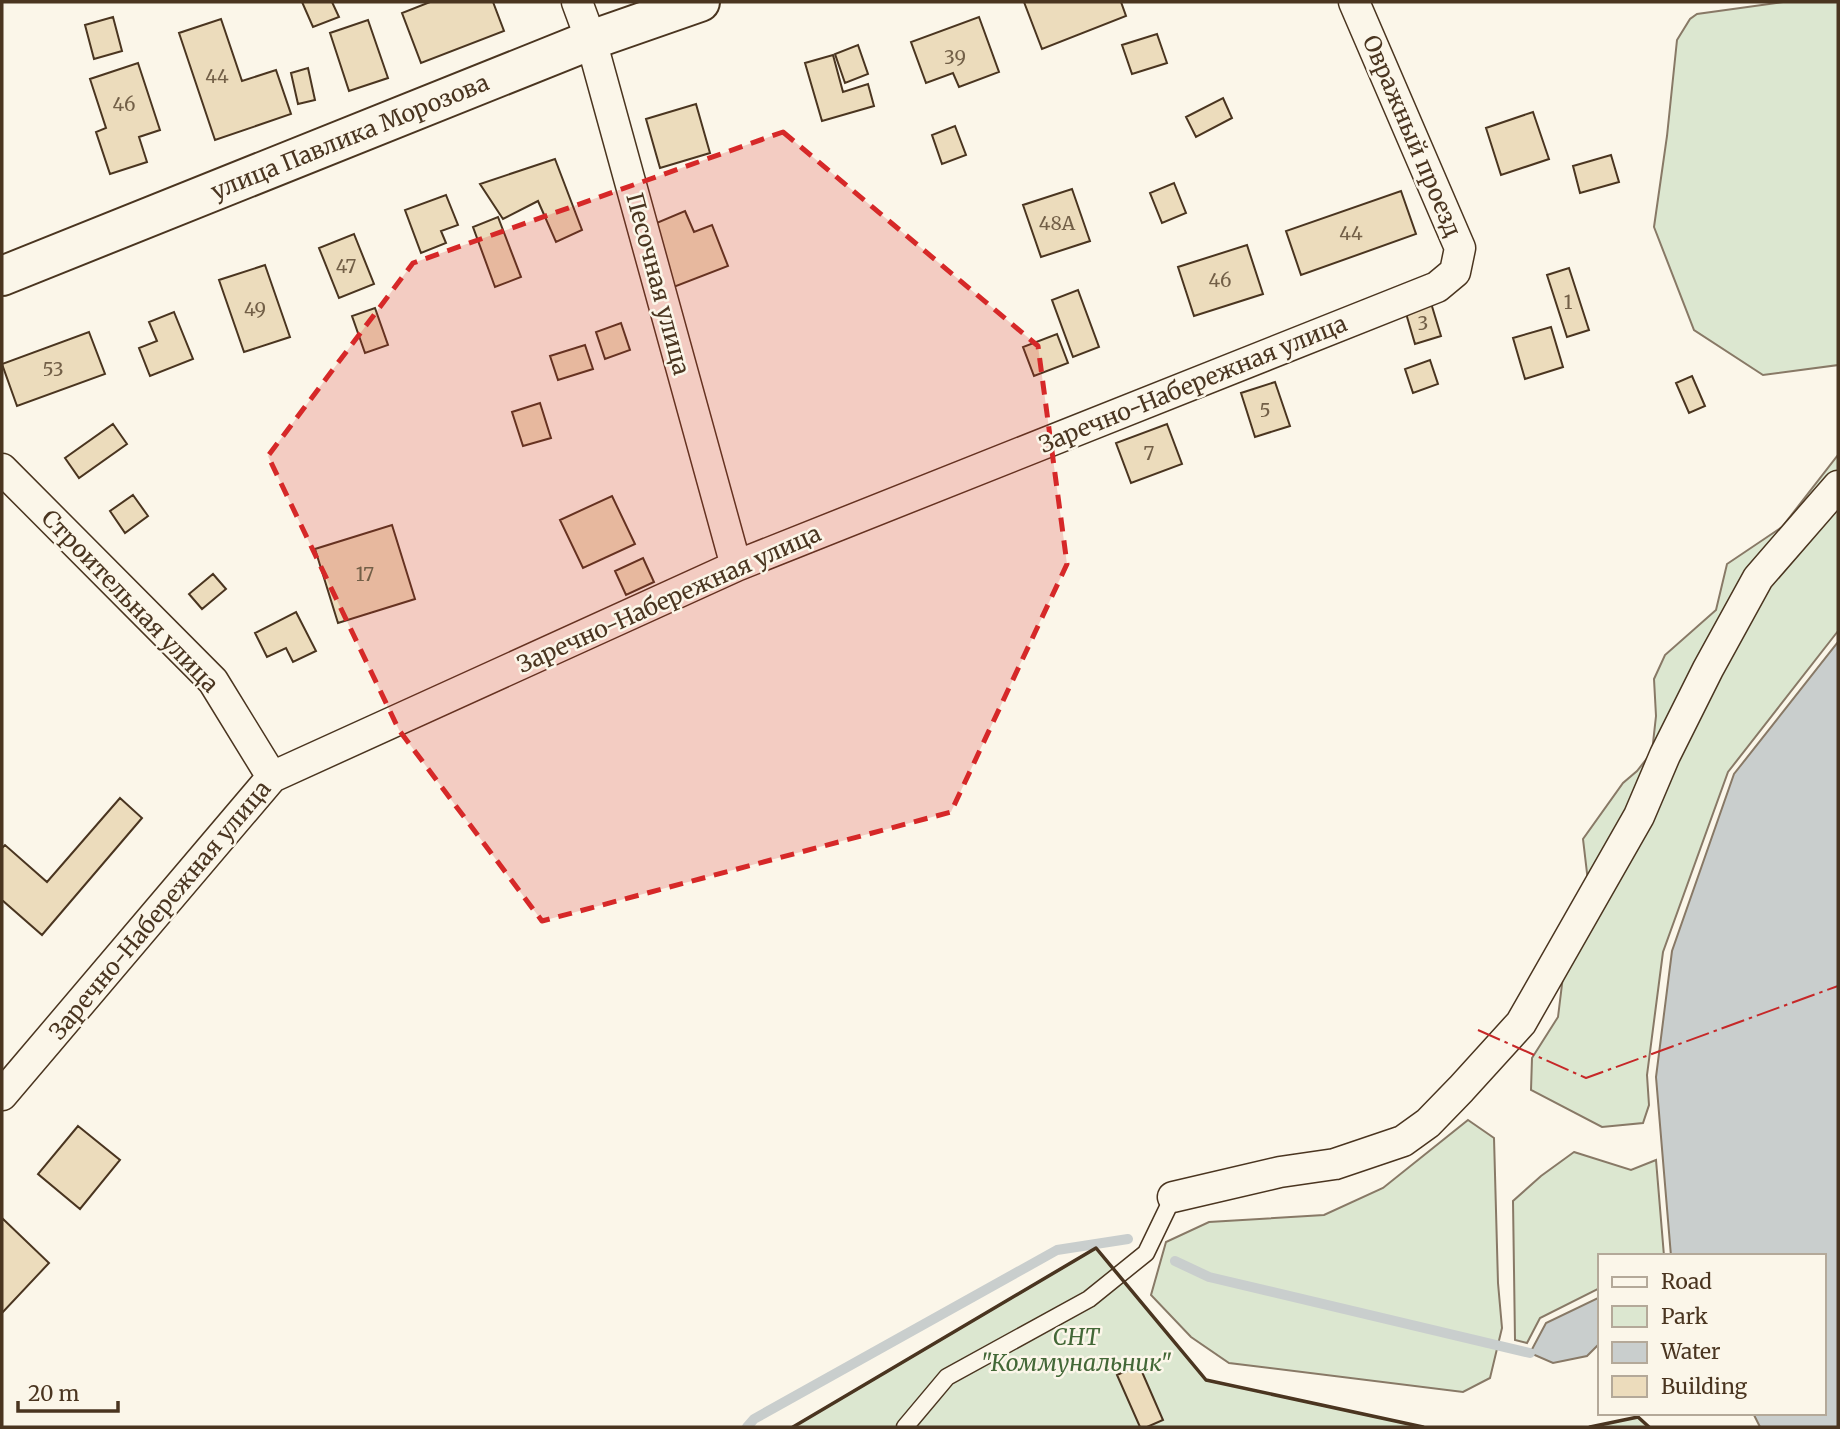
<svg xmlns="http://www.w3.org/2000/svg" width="1840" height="1429" font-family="Merriweather,serif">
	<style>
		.green { fill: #dce7d0; stroke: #887966; stroke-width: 2 }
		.water { fill: #c9cecd; stroke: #887966; stroke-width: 2 }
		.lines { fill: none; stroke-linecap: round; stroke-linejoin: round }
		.stream { stroke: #c9cecd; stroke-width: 10 }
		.building { fill: #ecdcbc; stroke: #4a3520; stroke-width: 2 }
		.lane-casing { stroke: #4a3520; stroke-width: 19 }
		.street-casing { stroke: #4a3520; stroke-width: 33 }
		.secondary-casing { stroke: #4a3520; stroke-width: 42 }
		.lane { stroke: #fbf6e9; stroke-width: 16 }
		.street { stroke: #fbf6e9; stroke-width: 30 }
		.secondary { stroke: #fbf6e9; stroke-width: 38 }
		.wall { stroke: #4a3520; stroke-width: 3.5 }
		.power { stroke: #c62828; stroke-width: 2; stroke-dasharray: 24 5 3.5 5; stroke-linecap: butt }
		.marked { fill: #d62828; fill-opacity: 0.2; stroke: #d62828; stroke-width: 5; stroke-dasharray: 14 9; stroke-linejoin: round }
		.labels { text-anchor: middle; stroke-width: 5; stroke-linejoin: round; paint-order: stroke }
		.number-label { font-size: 19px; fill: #725f47 }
		.street-label { font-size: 23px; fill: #4a3520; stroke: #fbf6e9 }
		.park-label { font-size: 23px; font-style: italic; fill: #436837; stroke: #fbf6e9 }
	</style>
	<rect width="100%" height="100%" fill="#fbf6e9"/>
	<path class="green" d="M1838,2V365L1763,375L1694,330L1654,227L1667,136L1677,40L1690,19L1697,14L1783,2Z
		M1838,455V631L1728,772L1663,952L1647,1075L1649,1105L1643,1123L1602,1127L1531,1090L1532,1058L1558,1017L1564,968L1589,890L1583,839L1623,783L1637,771L1652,752L1656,716L1654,679L1665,655L1716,610L1727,564L1782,527Z
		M1468,1120L1494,1138L1498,1283L1502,1328L1490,1378L1463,1392L1229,1363L1191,1337L1151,1295L1166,1242L1209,1222L1324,1215L1383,1188Z
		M1574,1152L1631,1170L1656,1160L1664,1256H1600V1288L1540,1318L1527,1343L1515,1340L1513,1201L1541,1176Z
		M1096,1248L1206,1380L1423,1427H793Z
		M1638,1417L1649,1427H1590Z"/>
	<path class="water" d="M1838,642V1427H1760L1753,1413H1824V1256H1671L1656,1077L1672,951L1734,774Z
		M1600,1297V1343L1587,1356L1553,1363L1530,1353L1546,1323Z"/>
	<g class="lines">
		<path class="stream" d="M1175,1261L1209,1277L1530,1353
			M747,1427L754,1419L1057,1250L1128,1239"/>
	</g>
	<path class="building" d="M302,2H332L339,17L313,27Z
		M430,2H493L504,31L421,63L402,13Z
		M1024,2H1121L1126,16L1042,49Z
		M113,17L122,51L94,59L85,25Z
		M979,17L999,72L959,87L953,73L926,83L911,42Z
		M221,19L242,81L276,70L291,114L215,140L179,33Z
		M368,20L388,78L349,91L330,33Z
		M1157,34L1167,63L1132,74L1122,45Z
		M858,45L868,74L845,83L835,54Z
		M833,55L843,92L868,84L874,106L822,121L805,63Z
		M138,63L160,130L139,137L147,162L110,174L96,132L106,128L90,79Z
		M308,68L315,100L298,104L291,73Z
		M1223,98L1232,118L1196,137L1186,117Z
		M696,104L710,153L660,168L646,119Z
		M1533,112L1549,159L1501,175L1486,128Z
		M955,126L966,155L942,164L932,135Z
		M1611,155L1619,182L1580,193L1573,166Z
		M555,159L582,230L556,242L538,201L503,219L480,184Z
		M1174,183L1186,213L1162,223L1150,193Z
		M1072,189L1090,241L1041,257L1023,205Z
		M1401,191L1416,234L1301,275L1286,231Z
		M446,195L458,225L441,231L446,243L421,253L405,210Z
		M685,211L694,232L712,225L728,266L671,288L647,227Z
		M498,217L521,277L495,287L473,227Z
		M354,234L374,284L339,298L319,248Z
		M1247,245L1263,294L1194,316L1178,267Z
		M265,265L290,337L244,352L219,280Z
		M1569,268L1589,330L1567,337L1547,275Z
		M1078,290L1099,347L1073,357L1052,300Z
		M1431,303L1441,336L1415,344L1405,310Z
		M375,308L388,345L365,353L352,316Z
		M174,312L193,359L150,376L139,348L157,341L149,322Z
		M621,323L630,350L605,359L596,332Z
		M1551,327L1563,367L1525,379L1513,338Z
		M89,332L105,374L17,406L2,364Z
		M1057,334L1068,363L1034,376L1023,347Z
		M585,345L593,369L558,380L550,356Z
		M1430,360L1438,384L1413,393L1405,369Z
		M1692,376L1705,406L1689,413L1676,383Z
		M1275,382L1290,426L1255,437L1241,393Z
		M540,403L551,438L523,446L512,412Z
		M113,424L127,444L79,478L65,458Z
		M1167,424L1182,464L1131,483L1116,443Z
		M133,495L148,516L125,533L110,511Z
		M612,496L635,544L583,568L560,520Z
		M392,525L415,599L338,623L315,549Z
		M643,558L654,582L626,595L615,571Z
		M213,574L226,589L202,609L189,594Z
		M296,612L316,651L293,662L286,648L267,657L255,633Z
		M120,798L142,818L42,935L2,900V848L5,845L47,882Z
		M78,1126L120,1160L80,1209L38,1174Z
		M2,1218L49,1263L2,1313Z
		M1139,1365L1163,1420L1147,1427H1140L1117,1375Z"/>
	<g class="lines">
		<g class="lane-casing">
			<path id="lane" d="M905,1427L947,1377L1089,1299L1146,1253L1173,1197"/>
		</g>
		<g class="street-casing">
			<path id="street" d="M577,2L591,40L736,566
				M2,469L213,681L272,777
				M2,1095L272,777L736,566L1437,287L1455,272L1460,248L1354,2
				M1173,1197L1280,1172L1335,1164L1403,1141L1428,1123L1461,1089L1521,1023L1639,816L1665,755L1708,669L1758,578L1838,486"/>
		</g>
		<g class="secondary-casing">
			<path id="secondary" d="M2,276L591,40L700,2"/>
		</g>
		<use href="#lane" class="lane"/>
		<use href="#street" class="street"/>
		<use href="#secondary" class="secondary"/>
		<path class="wall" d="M793,1427L1096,1248L1206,1380L1423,1427
			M1590,1427L1638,1417L1649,1427"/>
		<path class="power" d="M1478,1030L1586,1078L1838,986"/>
	</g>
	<path class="marked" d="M783,132L1038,346L1067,564L951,812L542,921L399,730L268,456L413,263Z"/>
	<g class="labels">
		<g class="number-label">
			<text x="955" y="64">39</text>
			<text x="217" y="83">44</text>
			<text x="124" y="111">46</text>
			<text x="1057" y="230">48А</text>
			<text x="1351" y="240">44</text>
			<text x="346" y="273">47</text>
			<text x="1220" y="287">46</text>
			<text x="1568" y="309">1</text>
			<text x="255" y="316">49</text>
			<text x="1423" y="330">3</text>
			<text x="53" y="376">53</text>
			<text x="1265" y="417">5</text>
			<text x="1149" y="460">7</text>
			<text x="365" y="581">17</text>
		</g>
		<g class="street-label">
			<text transform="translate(1412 136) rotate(67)" y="8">Овражный проезд</text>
			<text transform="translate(350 137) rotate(-22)" y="8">улица Павлика Морозова</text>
			<text transform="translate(658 284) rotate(75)" y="8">Песочная улица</text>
			<text transform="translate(1193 384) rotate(-22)" y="8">Заречно-Набережная улица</text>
			<text transform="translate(669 599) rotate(-24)" y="8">Заречно-Набережная улица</text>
			<text transform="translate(130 601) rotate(46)" y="8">Строительная улица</text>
			<text transform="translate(160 910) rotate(-50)" y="8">Заречно-Набережная улица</text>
		</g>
		<g class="park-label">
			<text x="1076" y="1345">СНТ<tspan x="1076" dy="26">"Коммунальник"</tspan></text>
		</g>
	</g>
	<rect width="1840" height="1429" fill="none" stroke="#4a3520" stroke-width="7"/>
	<rect x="1598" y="1254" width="228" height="161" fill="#fbf6e9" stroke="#b4a999" stroke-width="2"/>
	<rect x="1612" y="1277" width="35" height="10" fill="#fbf6e9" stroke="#b4a999" stroke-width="2"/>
	<text x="1661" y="1289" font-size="21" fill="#4a3520">Road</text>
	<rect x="1612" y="1306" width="35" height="21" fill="#dce7d0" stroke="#b4a999" stroke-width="2"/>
	<text x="1661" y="1324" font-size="21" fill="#4a3520">Park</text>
	<rect x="1612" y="1342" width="35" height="21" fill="#c9cecd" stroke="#b4a999" stroke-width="2"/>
	<text x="1661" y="1359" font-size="21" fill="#4a3520">Water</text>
	<rect x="1612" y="1376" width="35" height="21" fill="#ecdcbc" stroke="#b4a999" stroke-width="2"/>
	<text x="1661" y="1394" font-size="21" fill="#4a3520">Building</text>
	<path d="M18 1401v10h100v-10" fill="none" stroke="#4a3520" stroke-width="3.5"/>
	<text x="28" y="1401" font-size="21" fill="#4a3520" stroke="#fbf6e9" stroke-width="5" paint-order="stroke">20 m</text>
</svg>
